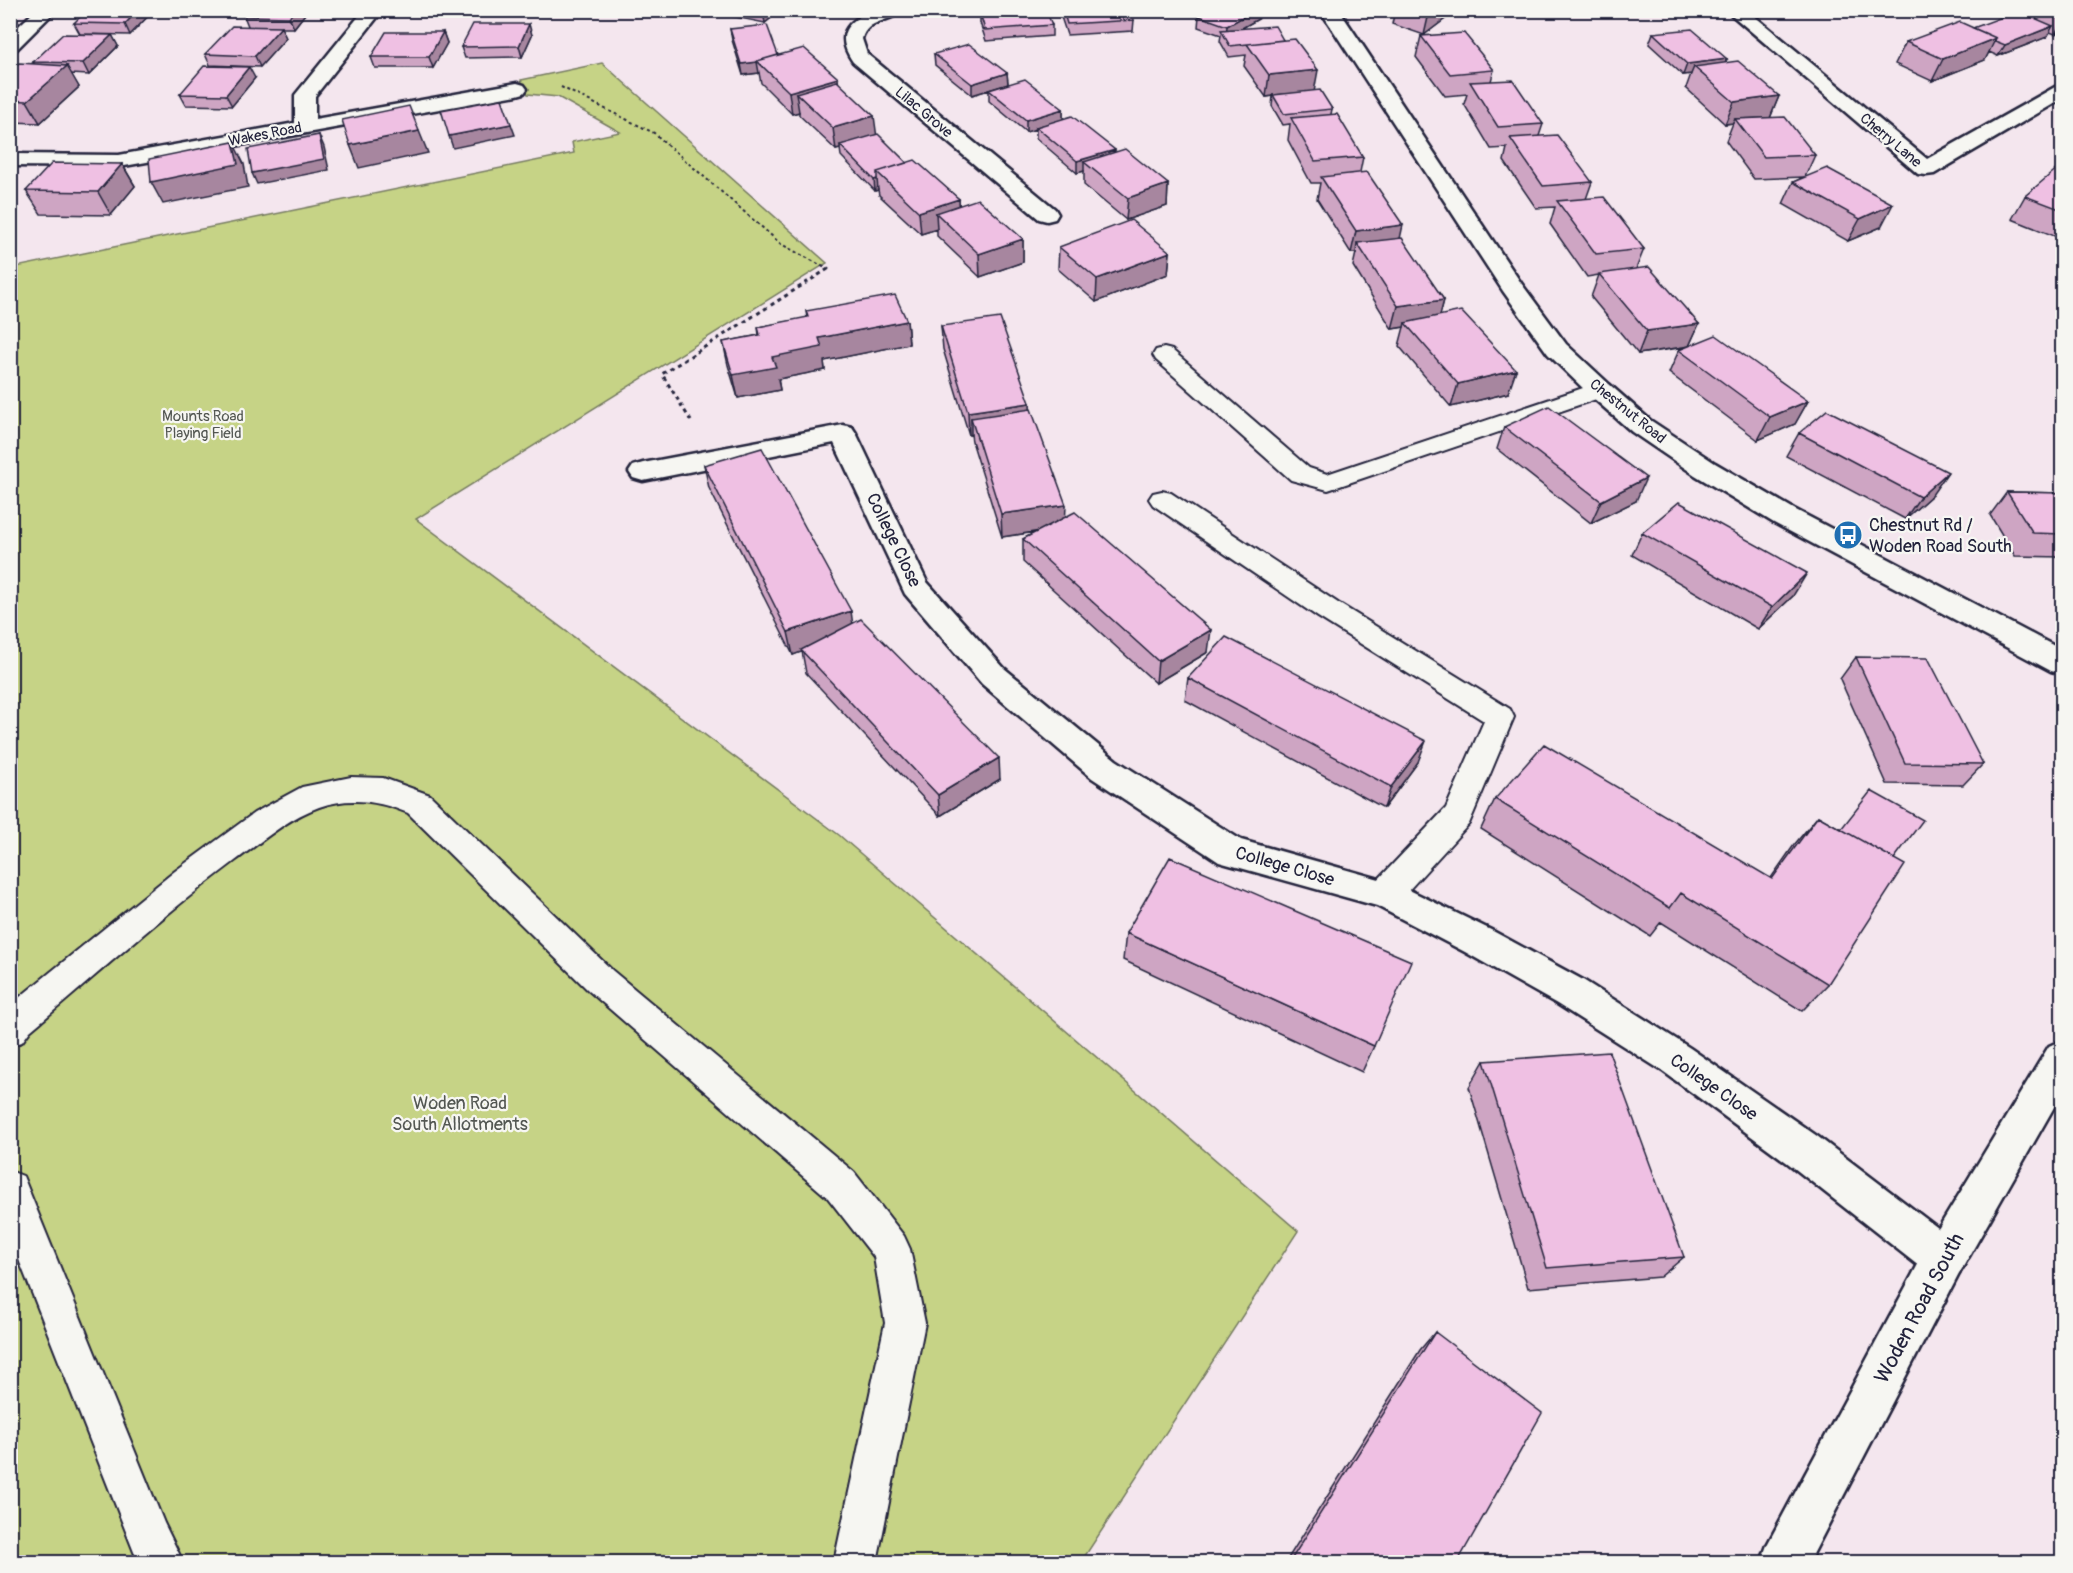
<svg xmlns="http://www.w3.org/2000/svg" width="2073" height="1573" font-family="Pangolin,sans-serif">
	<style>
		.green { fill: #c6d386; stroke: #747a60; stroke-width: 1.5 }
		.lines { fill: none; stroke-linecap: round; stroke-linejoin: round }
		.service-casing { stroke: #22223b; stroke-width: 4 }
		.minor-casing { stroke: #22223b; stroke-width: 5 }
		.tertiary-casing { stroke: #22223b; stroke-width: 5 }
		.path-far1 { stroke: #22223b; stroke-width: 2; stroke-dasharray: 3 3; stroke-linecap: butt }
		.path { stroke: #22223b; stroke-width: 3; stroke-dasharray: 4 4; stroke-linecap: butt }
		.service { fill: #f6f6f2; fill-rule: evenodd }
		.minor { fill: #f6f6f2; fill-rule: evenodd }
		.tertiary { fill: #f6f6f2; fill-rule: evenodd }
		.wall { fill: #cea5c3; stroke: #22223b; stroke-width: 1.5 }
		.shaded-wall { fill: #a7869f; stroke: #22223b; stroke-width: 1.5 }
		.building { fill: #efc0e3; stroke: #22223b; stroke-width: 1.5 }
		.labels { text-anchor: middle; stroke-width: 4.5; stroke-linejoin: round; paint-order: stroke }
		.far-street-label { font-size: 15px; fill: #22223b; stroke: #f6f6f2 }
		.far-park-label { font-size: 15px; fill: #535752; stroke: #f6f6f2 }
		.poi-label { font-size: 18px; fill: #22223b; stroke: #f6f6f2; text-anchor: start }
		.street-label { font-size: 18px; fill: #22223b; stroke: #f6f6f2 }
		.park-label { font-size: 18px; fill: #535752; stroke: #f6f6f2 }
		.near-street-label { font-size: 21px; fill: #22223b; stroke: #f6f6f2 }
	</style>
	<rect width="100%" height="100%" fill="#f4e6ee"/>
	<filter id="ink" filterUnits="userSpaceOnUse"><feTurbulence type="fractalNoise" baseFrequency=".0167" numOctaves="2"/><feDisplacementMap in="SourceGraphic" scale="12" xChannelSelector="R" yChannelSelector="G"/><feConvolveMatrix kernelMatrix="1 2 1 2 8 2 1 2 1" color-interpolation-filters="sRGB"/></filter>
	<g filter="url(#ink)">
		<path class="green" d="M602,63L827,263L416,519L839,835L1298,1231L1081,1562H11V268L574,153L572,142L620,132L558,97L528,94L521,80Z"/>
		<g class="lines">
			<g class="service-casing">
				<path id="service" d="M1164,348L1172,350L1309,468L1327,474L1592,385L1600,383L1608,385L1612,390L1608,395L1328,490L1291,480L1156,360L1153,355L1156,350Z
					M1162,491L1171,493L1338,603L1510,709L1514,717L1469,824L1396,904L1385,907L1374,904L1369,894L1374,884L1446,808L1484,721L1318,617L1153,505L1149,499L1153,493Z
					M351,777L383,778L430,795L613,971L854,1172L904,1236L910,1249L925,1323L877,1562H834L885,1323L874,1257L828,1198L589,991L408,813C379,801 350,796 319,807C288,818 261,842 235,861C164,914 98,974 30,1031L22,1042L10,1046V1005L175,871L254,813L302,787Z
					M10,1171L23,1176L164,1523L183,1562H139L134,1552L10,1237Z"/>
			</g>
			<g class="minor-casing">
				<path id="minor" d="M36,10H56L17,49L10,51V34Z
					M364,10H383L315,96V119L517,83L524,85L527,89L524,93L517,95L119,167L10,166V154L119,155L295,123V95Z
					M874,10H903C891,23 867,18 862,39L867,54L1055,209L1058,214L1055,219L1047,221L1039,219L853,62C835,36 845,21 874,10Z
					M1320,10H1339L1521,283L1566,344L1609,384L1650,420L1715,463L1794,509L2062,650V674L2051,671L1774,523L1695,475L1632,432L1591,396L1548,354L1503,291Z
					M1726,10H1747L1927,159L2055,87L2062,85V99L1934,174L1926,175L1918,174Z
					M843,425L852,427L856,433L927,582L1004,668L1116,760L1241,840L1397,884L1491,930L1583,980L1690,1048L1817,1136L1959,1244L1965,1259L1959,1274L1944,1280L1929,1274L1789,1164L1664,1072L1557,1004L1465,952L1377,906L1219,862L1092,778L982,684L905,594L834,443L643,481L633,478L629,472L633,466L643,463Z"/>
			</g>
			<g class="tertiary-casing">
				<path id="tertiary" d="M2062,1040V1093L1959,1274L1809,1562H1761L1767,1545L1929,1244L2049,1046Z"/>
			</g>
			<path class="path-far1" d="M561,87L654,133L781,244L824,267"/>
			<path class="path" d="M691,421L662,374L828,269L821,265"/>
			<use href="#service" class="service"/>
			<use href="#minor" class="minor"/>
			<use href="#tertiary" class="tertiary"/>
		</g>
		<path class="wall" d="M154,10L130,35L80,34L74,23Z
			M249,10H308L294,28H281L286,38L260,67L210,65L205,54L248,26L244,16Z
			M730,10H781L765,23L730,16Z
			M1061,10H1130L1134,20L1133,31L1067,35L1061,17Z
			M1395,10H1457L1424,35L1392,24Z
			M2024,10H2062V31L2055,34L2050,32L2047,37L1998,56L1989,52L1985,60L1932,81L1895,64L1906,42L1973,28L2023,13Z
			M980,13L1052,25V36L986,41L980,23Z
			M1199,16L1258,19L1242,28L1283,40L1315,91L1332,109L1331,114L1363,157L1360,172L1400,238L1444,300L1440,315L1508,393L1451,407L1399,346L1404,327L1392,329L1353,266L1356,253H1351L1317,199L1320,183H1311L1288,140L1290,124L1283,125L1272,106L1273,96L1266,97L1244,66L1246,55L1229,57L1220,41L1221,35L1198,27Z
			M730,29L778,55L838,83L876,134L907,163L959,199V206L1023,239V262L980,277L937,236V229L921,234L879,195L878,190L875,191L841,156L840,149L836,150L799,115V112L792,114L761,83L759,73L743,75L732,40Z
			M443,32L447,43L433,68H375L371,57Z
			M1653,33L1727,59L1725,63L1779,96L1770,118L1815,155L1805,177L1881,227L1848,241L1783,204L1793,182L1804,177L1754,179L1726,141L1733,123L1725,124L1686,88L1691,74L1683,75L1649,44Z
			M112,35L118,46L89,75L71,74L79,87L40,123L10,122V70L34,64L33,62Z
			M532,35L522,57L465,58L461,47Z
			M1421,36L1494,70L1491,81L1543,124L1539,136L1592,182L1586,199L1644,249L1636,269L1699,324L1689,346L1808,401L1795,424L1758,440L1669,373L1679,350L1686,347L1638,354L1591,297L1599,275L1587,277L1550,224L1555,207L1536,208L1504,161L1507,148L1491,149L1464,104L1467,94L1445,96L1416,57Z
			M934,54L1007,73L1008,84L1063,109V119L1115,153L1168,184L1167,206L1126,220L1084,185V171L1077,173L1036,138V129L1026,132L989,101V90L972,95L935,65Z
			M255,78L232,106L186,105L180,94Z
			M122,164L135,186L111,215L41,214L26,191Z
			M2062,168V239L2012,219L2025,196Z
			M1059,247L1170,252L1168,274L1096,302L1058,269Z
			M806,311L907,321L909,344L824,361L825,370L778,379L780,390L738,398L728,365L723,342L759,335L758,327L807,318Z
			M941,326L1030,403V409L1066,517L1208,652L1156,683L1023,562V539L1036,532L1002,537L972,441L971,435H969L943,349Z
			M1504,427L1636,501L1591,523L1497,449Z
			M1799,433L1932,495L1905,519L1786,456Z
			M704,465L853,623L1000,779L940,816L806,673L802,651L793,655L709,488Z
			M2007,492L2062,493V557L2015,556L1990,515Z
			M1642,533L1793,596L1758,629L1632,555Z
			M1856,657L1983,764L1963,785L1887,784L1840,679Z
			M1188,678L1418,762L1384,808L1185,700Z
			M1495,799L1771,878L1794,845L1818,816L1894,859L1828,984L1802,1011L1661,922L1650,936L1481,829Z
			M1126,933L1374,1046L1362,1072L1123,960Z
			M1484,1061L1684,1257L1660,1277L1528,1288L1469,1087Z
			M1435,1332L1457,1563H1285L1420,1350Z"/>
		<path class="shaded-wall" d="M138,10H154L130,35L125,24Z
			M295,10H308L294,28L289,17Z
			M765,10H781L765,23L763,12Z
			M1255,10H1259L1258,19L1226,37L1227,26Z
			M1433,10H1457L1424,35L1429,13Z
			M2062,21V31L2055,34Z
			M529,24L532,35L522,57L519,46Z
			M2053,26L2047,37L1998,56L2005,45Z
			M281,27L286,38L260,67L255,56Z
			M443,32L447,43L433,68L429,57Z
			M112,35L118,46L89,75L83,63Z
			M1996,38L1985,60L1932,81L1943,59Z
			M1727,59L1722,70L1694,67L1691,74L1683,75L1687,64Z
			M757,62L759,73L743,75L741,64Z
			M67,66L79,87L40,123L27,101Z
			M249,67L255,78L232,106L226,95Z
			M1318,70L1314,92L1273,95V96L1266,97L1269,75Z
			M1007,73L1008,84L972,95V84Z
			M838,78L840,100L796,93L799,112L792,114L789,92Z
			M1779,96L1770,118L1735,119L1733,123L1725,124L1734,102Z
			M1063,109V120L1036,127V129L1026,132V120Z
			M874,116L877,138L840,145V149L836,150L833,128Z
			M511,124L515,135L453,148L449,136Z
			M419,131L428,153L359,168L350,145Z
			M319,135L324,147L329,170L257,184L252,173Z
			M233,142L244,164L248,187L163,204L151,182Z
			M1115,150L1114,161L1084,162V171L1077,173V161Z
			M122,164L135,186L111,215L98,192Z
			M877,179L878,190L875,191L874,180Z
			M1168,184L1167,206L1126,220L1128,198Z
			M959,199L960,221L936,213L937,229L921,234L919,212Z
			M1893,204L1881,227L1848,241L1860,219Z
			M1403,225L1398,248L1357,243L1356,253H1351L1356,231Z
			M1023,239V262L980,277L979,254Z
			M1170,252L1168,274L1096,302L1097,279Z
			M1444,300L1438,323H1405L1404,327L1392,329L1398,306Z
			M907,321L909,344L824,361L825,370L778,379L780,390L738,398L733,375L772,357L819,338Z
			M1699,324L1689,346L1638,354L1647,331Z
			M1516,370L1508,393L1451,407L1458,384Z
			M1808,401L1795,424L1758,440L1770,417Z
			M1030,403L1031,426L971,418V435H969L968,412Z
			M1948,472L1932,495L1905,519L1920,497Z
			M1646,478L1636,501L1591,523L1601,501Z
			M1066,505L1065,527L1002,537L1001,514Z
			M1807,573L1793,596L1758,629L1772,607Z
			M851,611L854,633L793,655L788,632Z
			M1211,630L1208,652L1156,683L1158,661Z
			M1426,741L1418,762L1384,808L1391,787Z
			M999,758L1000,779L940,816L938,795Z"/>
		<path class="building" d="M87,10H138L125,24L74,23Z
			M249,10H295L289,17L244,16Z
			M1005,10H1046L1052,25L985,30L980,13Z
			M1063,10H1130L1134,20L1067,24Z
			M1209,10H1255L1227,26L1199,16Z
			M1420,10H1433L1429,13Z
			M2018,11L2053,26L2005,45L1995,41L1996,38L1973,28Z
			M1960,22L1996,38L1943,59L1906,42Z
			M473,24H529L519,46L461,47Z
			M767,25L778,55L757,61L758,62L741,64L730,29Z
			M232,26L281,27L255,56L205,54Z
			M1275,26L1283,40L1230,46L1221,30Z
			M1692,29L1727,59L1687,64L1653,33Z
			M386,32H443L429,57H371Z
			M1464,33L1494,70L1450,74L1421,36Z
			M63,34L112,35L83,63L33,62Z
			M1295,39L1318,70L1269,75L1247,44Z
			M969,44L1007,73L972,84L934,54Z
			M804,48L838,78L789,92L757,61Z
			M1738,61L1779,96L1734,102L1694,67Z
			M19,63L67,66L27,101L10,100V70Z
			M204,66L249,67L226,95L180,94Z
			M1025,79L1063,109L1026,120L989,90Z
			M1513,80L1543,124L1498,127L1470,82Z
			M837,81L874,116L833,128L796,93Z
			M1320,90L1332,109L1284,114L1273,95Z
			M502,99L511,124L449,136L441,110Z
			M409,106L419,131L350,145L342,120Z
			M1337,114L1363,157L1315,161L1291,118Z
			M1072,116L1115,150L1077,161L1036,127Z
			M1785,117L1815,155L1764,157L1735,119Z
			M878,134L907,163L877,172V179L874,180L840,145Z
			M319,135L324,159L252,173L248,149Z
			M1557,135L1592,182L1543,186L1510,138Z
			M233,142L238,164L151,182L149,159Z
			M1125,149L1168,184L1128,198L1084,162Z
			M915,160L959,199L919,212L877,172Z
			M52,163L122,164L98,192L26,191Z
			M2059,167L2062,168V210L2025,196Z
			M1827,168L1893,204L1860,219L1793,182Z
			M1367,172L1403,225L1356,231L1321,177Z
			M1604,197L1644,249L1596,254L1557,201Z
			M978,199L1023,239L979,254L936,213Z
			M1131,220L1170,252L1097,279L1059,247Z
			M1402,238L1444,300L1398,306L1357,243Z
			M1649,267L1699,324L1647,331L1599,274Z
			M895,295L907,321L819,338L822,347L772,357L776,367L733,375L723,342L760,335L758,327L808,317L806,311Z
			M1461,311L1516,370L1458,384L1405,323Z
			M1000,318L1030,403L968,412L941,326Z
			M1716,335L1808,401L1770,417L1679,350Z
			M1549,406L1646,478L1601,501L1504,427Z
			M1031,409L1066,505L1001,514L971,418Z
			M1827,410L1948,472L1920,497L1799,433Z
			M762,448L851,611L788,632L704,465Z
			M2007,492L2062,493V534L2033,533Z
			M1679,502L1807,573L1772,607L1642,533Z
			M1075,512L1211,630L1158,661L1023,539Z
			M861,619L999,758L938,795L801,650Z
			M1226,637L1426,741L1391,787L1188,678Z
			M1856,657L1928,658L1983,764L1905,763Z
			M1544,744L1772,879L1818,816L1905,865L1828,984L1681,893L1670,908L1495,799Z
			M1871,791L1923,820L1894,859L1841,829Z
			M1170,857L1411,961L1374,1046L1126,933Z
			M1609,1052L1684,1257L1547,1268L1484,1061Z
			M1435,1332L1542,1413L1457,1563H1289Z"/>
	</g>
	<defs>
		<g id="bus-disc" transform="scale(1.5)"><circle r="9.5" fill="#1f6fb2" stroke="#f6f6f2"/><path d="M-5-6H5V4H4V6H2V4H-2V6H-4V4H-5ZM-3.5-4V0h7V-4ZM-3.5 1.2v1.5H-2V1.2ZM2 1.2v1.5H3.5V1.2Z" fill="#fff"/></g>
	</defs>
	<g fill-rule="evenodd">
		<use href="#bus-disc" x="1848" y="535"/>
	</g>
	<g class="labels">
		<g class="far-street-label">
			<text transform="translate(924 112) rotate(40)" y="5">Lilac Grove</text>
			<text transform="translate(265 134) rotate(-11)" y="5">Wakes Road</text>
			<text transform="translate(1891 140) rotate(40)" y="5">Cherry Lane</text>
			<text transform="translate(1628 411) rotate(39)" y="5">Chestnut Road</text>
		</g>
		<g class="far-park-label">
			<text x="203" y="421">Mounts Road<tspan x="203" dy="17">Playing Field</tspan></text>
		</g>
		<g class="poi-label">
			<text x="1869" y="531">Chestnut Rd /<tspan x="1869" dy="21">Woden Road South</tspan></text>
		</g>
		<g class="street-label">
			<text transform="translate(894 540) rotate(64)" y="6">College Close</text>
			<text transform="translate(1285 866) rotate(16)" y="6">College Close</text>
			<text transform="translate(1714 1087) rotate(35)" y="6">College Close</text>
		</g>
		<g class="park-label">
			<text x="460" y="1109">Woden Road<tspan x="460" dy="21">South Allotments</tspan></text>
		</g>
		<g class="near-street-label">
			<text transform="translate(1919 1308) rotate(-62)" y="7">Woden Road South</text>
		</g>
	</g>
	<rect width="2073" height="1573" fill="none" stroke="#f6f6f2" stroke-width="36"/>
	<rect x="18" y="18" width="2037" height="1537" fill="none" stroke="#22223b" stroke-width="2" filter="url(#ink)"/>
</svg>
